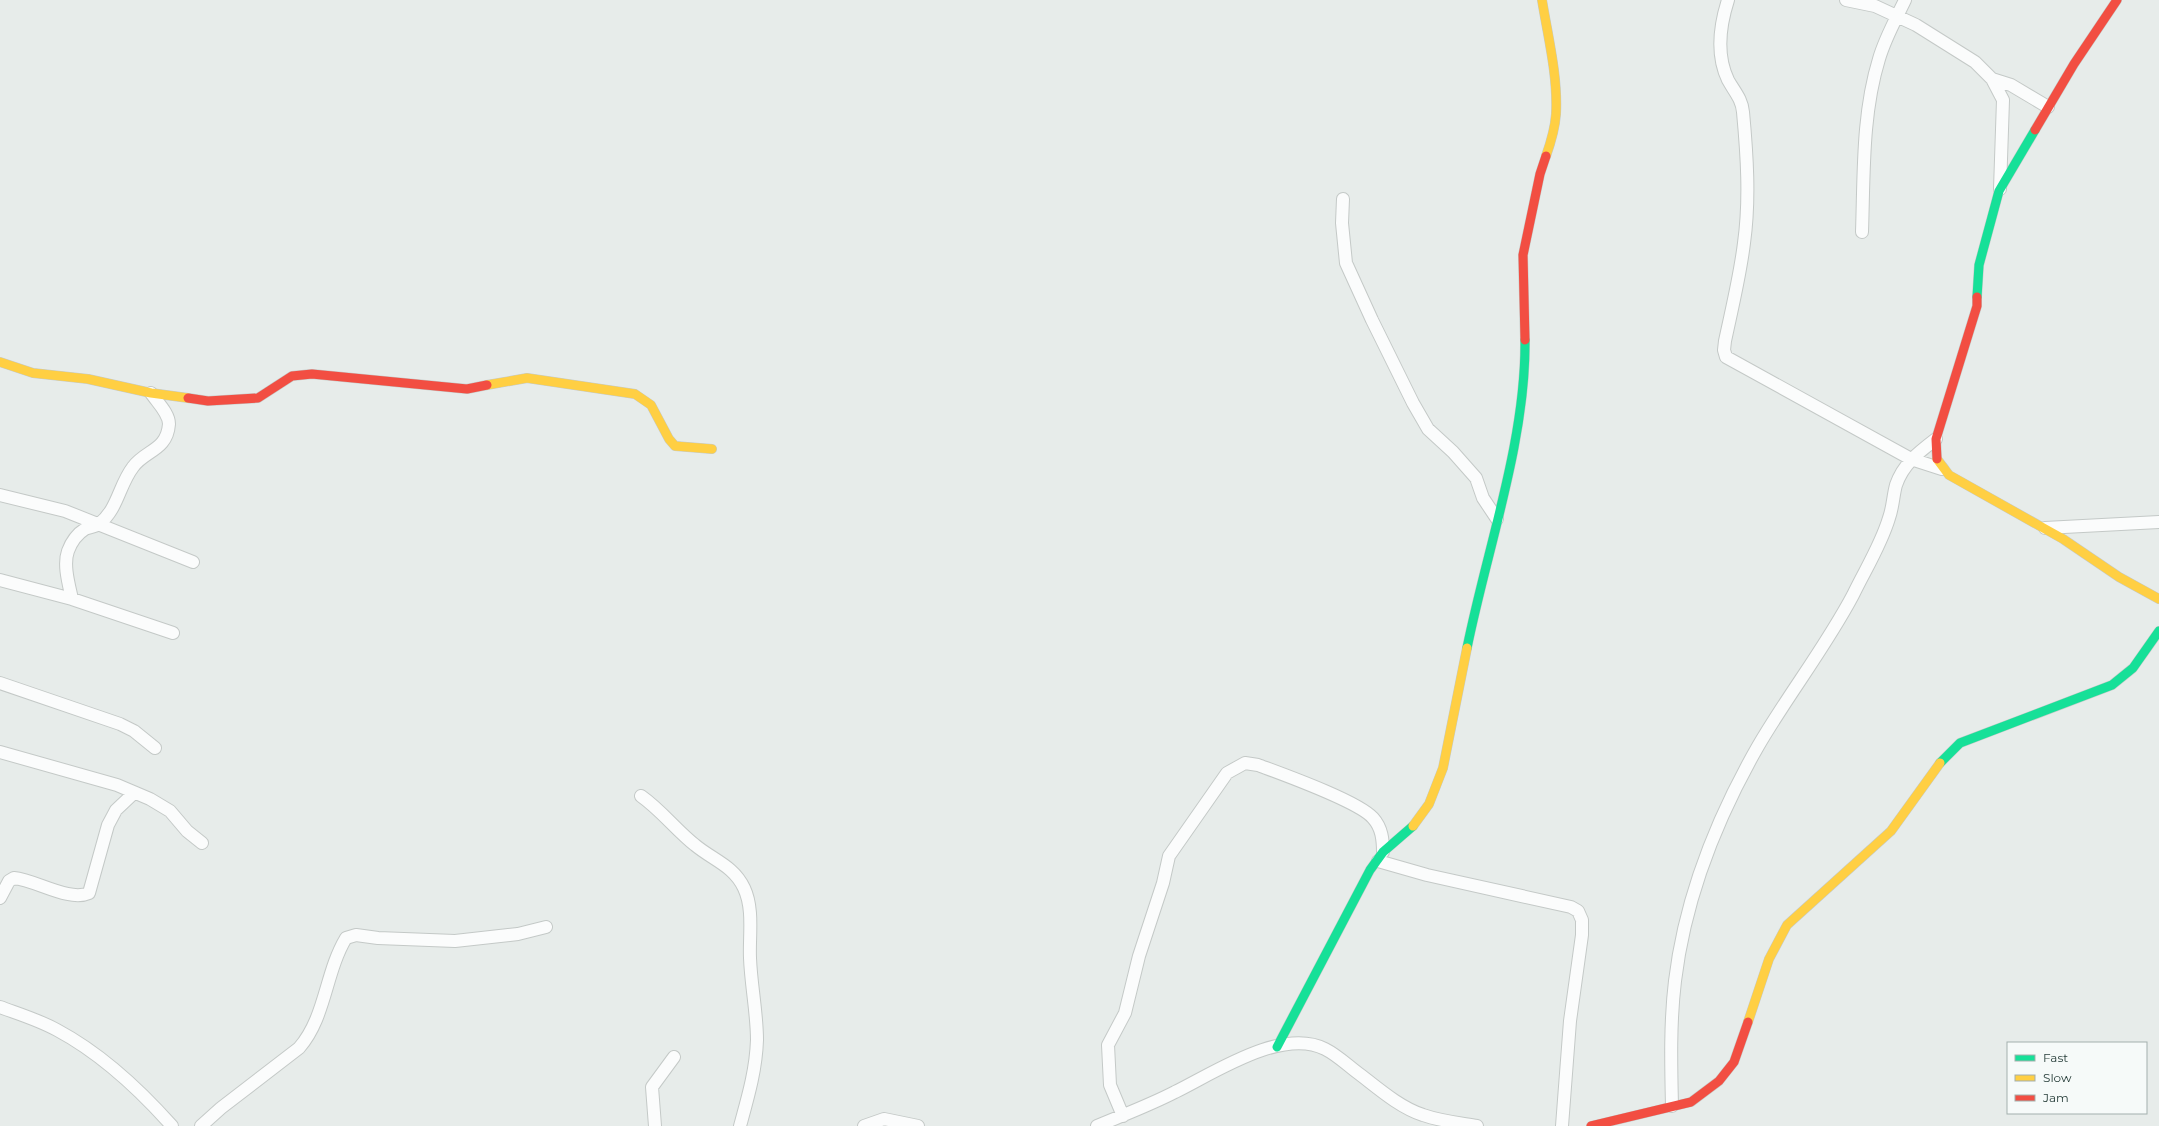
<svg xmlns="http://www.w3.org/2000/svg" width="2159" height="1126" font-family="Montserrat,sans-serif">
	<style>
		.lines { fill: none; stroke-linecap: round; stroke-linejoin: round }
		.street-casing { stroke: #c4c9c7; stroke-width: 14 }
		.fast-casing { stroke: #c4cac8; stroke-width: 10 }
		.slow-casing { stroke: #c4cac8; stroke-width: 10 }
		.jam-casing { stroke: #c4cac8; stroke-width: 10 }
		.street { stroke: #fbfcfc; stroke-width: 12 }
		.fast { stroke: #16e098; stroke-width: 9 }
		.slow { stroke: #ffcf43; stroke-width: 9 }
		.jam { stroke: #f24e42; stroke-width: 9 }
	</style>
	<rect width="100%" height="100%" fill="#e7ecea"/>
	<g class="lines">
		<g class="street-casing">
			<path id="street" d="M1728,0C1720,25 1716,55 1728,80C1734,91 1742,99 1743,112C1747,155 1750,200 1744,243C1740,276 1732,308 1725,341L1724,350L1726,357L1911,459L1942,469
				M1846,0L1875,6L1916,25L1975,62L1992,79L2003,100L2000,189
				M1992,79L2011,85L2048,107
				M1343,199L1342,223L1346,263L1372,320L1413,403L1428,429L1453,452L1476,478L1483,498L1497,519
				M1862,232C1864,174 1862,114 1879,59C1885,38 1896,19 1905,0
				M0,495L65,511L193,562
				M2045,528L2159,522
				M0,580L72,599L173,633
				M72,599C69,585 63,565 68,551C71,543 77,534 85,529C89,527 95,527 99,524C118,509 119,485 133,467C145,450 167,451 169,424C169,413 157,402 151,393
				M0,683L120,724L134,731L155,748
				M0,752L117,785L150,799L170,811L187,831L202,843
				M641,796C661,810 676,830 695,845C713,860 734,866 744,888C754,909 749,936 750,958C751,985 757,1013 757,1040C756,1070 748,1097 740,1126
				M1378,861L1427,875L1571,907L1578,911L1582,920V935L1570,1021L1562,1126
				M0,898L9,881L14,878C36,880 69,902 89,893L108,825L116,810L134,793
				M0,1007C19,1014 39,1020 57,1030C100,1053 140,1090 172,1126
				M1672,1106C1671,1064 1670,1022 1675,981C1685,898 1716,820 1757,748C1787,696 1825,648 1853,595C1865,570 1881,545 1889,518C1893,507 1893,496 1896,485C1903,464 1919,452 1936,439
				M1123,1116L1110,1085L1108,1045L1125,1013L1139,956L1163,883L1169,856L1227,773L1245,763L1258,765C1282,774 1358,801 1373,818C1382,828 1383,840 1383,852
				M201,1126L221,1108L299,1048C326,1017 325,973 346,938L356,935L378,938L455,941L518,934L546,927
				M655,1126L652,1087L674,1057
				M864,1126L884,1119L918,1126
				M1097,1126C1123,1115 1150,1105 1175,1092C1214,1073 1282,1027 1325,1049C1339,1056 1349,1067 1362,1076C1380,1090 1401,1108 1423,1115C1440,1121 1459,1123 1477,1126"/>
		</g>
		<g class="fast-casing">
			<path id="fast" d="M1977,297L1979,265L1999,191L2035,130
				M1467,648C1487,549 1526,441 1525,340
				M1940,763L1960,743L2112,685L2133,668L2159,631
				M1277,1047L1370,870L1383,852L1413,826"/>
		</g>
		<g class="slow-casing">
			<path id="slow" d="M1542,0C1548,37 1558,76 1556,114C1555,128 1551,142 1546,156
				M0,362L33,373L88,379L151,393L188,398
				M487,385L527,378L635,394L651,405L669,439L675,446L712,449
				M1937,459L1949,475L2063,539L2119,577L2159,599
				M1413,826L1429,804L1443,768L1467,648
				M1748,1022L1769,959L1787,925L1891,831L1940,763"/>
		</g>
		<g class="jam-casing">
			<path id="jam" d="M2035,130L2074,64L2117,0
				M1525,340L1523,255L1540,174L1546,156
				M188,398L208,401L258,398L292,376L312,374L467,389L487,385
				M1937,459L1936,439L1977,306V297
				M1591,1126L1691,1102L1719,1081L1734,1062L1748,1022"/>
		</g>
		<use href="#street" class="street"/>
		<use href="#fast" class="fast"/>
		<use href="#slow" class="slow"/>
		<use href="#jam" class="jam"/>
	</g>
	<rect x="2007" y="1042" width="140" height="72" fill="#f6faf9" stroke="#a3afad"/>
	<rect x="2015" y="1055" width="20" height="6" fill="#16e098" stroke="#a3afad"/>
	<text x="2043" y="1062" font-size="12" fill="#273e3a">Fast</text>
	<rect x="2015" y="1075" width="20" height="6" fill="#ffcf43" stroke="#a3afad"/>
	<text x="2043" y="1082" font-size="12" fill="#273e3a">Slow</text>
	<rect x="2015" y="1095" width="20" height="6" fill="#f24e42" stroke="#a3afad"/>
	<text x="2043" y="1102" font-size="12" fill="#273e3a">Jam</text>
</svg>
